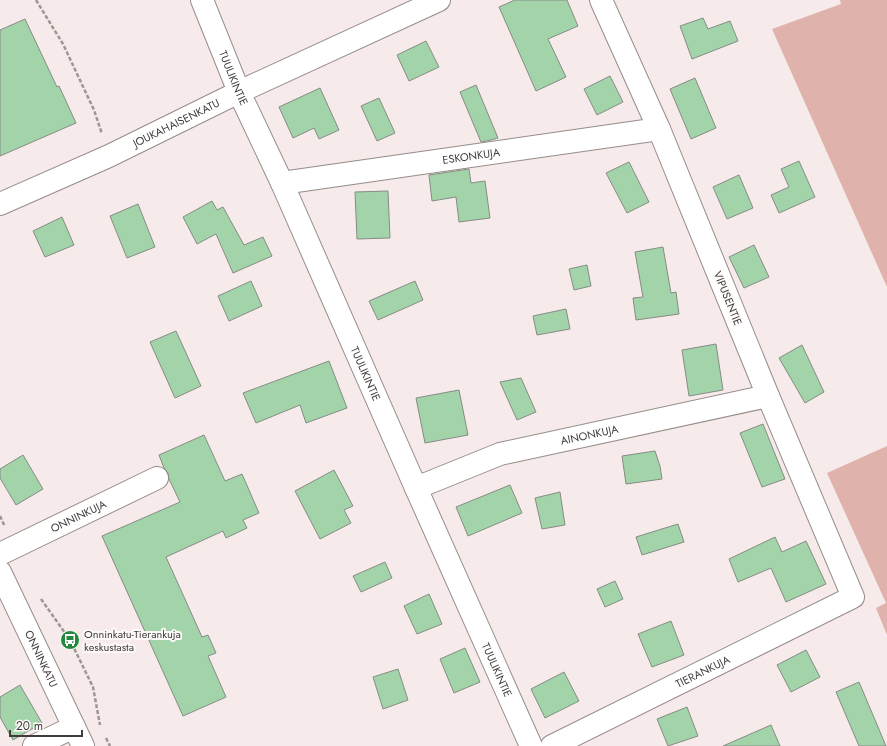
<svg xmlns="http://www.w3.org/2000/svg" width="887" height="746" font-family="Jost,sans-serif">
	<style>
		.green { fill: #e0b2ac }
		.building { fill: #a3d3a8; stroke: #858c86 }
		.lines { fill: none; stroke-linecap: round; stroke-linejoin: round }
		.street-casing { stroke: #958c8a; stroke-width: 24 }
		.secondary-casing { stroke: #958c8a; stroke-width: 24 }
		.path { stroke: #9e9695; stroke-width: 2.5; stroke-dasharray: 4 2; stroke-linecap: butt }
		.street { stroke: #fff; stroke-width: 22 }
		.secondary { stroke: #fff; stroke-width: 22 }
		.labels { text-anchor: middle; stroke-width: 4; stroke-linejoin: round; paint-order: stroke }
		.street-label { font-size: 11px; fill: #403c3b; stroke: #fefaf9 }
		.poi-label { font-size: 11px; fill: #403c3b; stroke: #fefaf9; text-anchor: start }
	</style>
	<rect width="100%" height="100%" fill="#f6ebea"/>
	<path class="green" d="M840,0H887V287L772,29L841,4Z
		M887,446V635L876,608L886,603L827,473Z"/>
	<path class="building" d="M515,0H567L578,26L548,39L566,77L536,91L499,7Z
		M703,18L708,29L730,21L738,41L692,59L680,26Z
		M25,19L57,87L59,86L76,123L0,156V30Z
		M426,41L439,67L409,81L397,55Z
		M610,76L623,102L597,115L584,89Z
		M695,78L716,128L691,139L670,89Z
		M476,85L498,138L491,140L481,142L460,92Z
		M320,88L339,130L319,139L314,128L293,138L279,107Z
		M379,98L395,133L377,141L361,106Z
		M799,161L815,197L779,213L771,195L789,187L781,169Z
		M629,162L649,202L627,213L606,173Z
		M469,169L471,183L485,181L490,218L459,222L456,197L432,201L429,175Z
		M739,175L753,208L727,219L713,187Z
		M388,191L390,238L357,239L355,192Z
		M212,201L217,210L223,207L244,245L263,237L272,256L233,273L216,234L197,244L183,217Z
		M138,204L155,247L127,258L110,216Z
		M62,217L74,245L45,257L33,231Z
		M754,245L769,277L744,288L729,257Z
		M663,247L671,293L676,292L679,314L636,320L633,298L643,297L635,252Z
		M587,265L591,286L574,290L569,269Z
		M251,281L262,306L229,321L218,296Z
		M415,281L423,300L378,320L369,301Z
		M566,309L570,329L537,335L533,316Z
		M176,331L201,386L175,398L150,342Z
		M716,344L723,390L689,396L682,350Z
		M802,345L824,392L805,403L779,358Z
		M329,361L347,408L306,423L300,405L256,423L243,393Z
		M521,378L536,412L517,420L500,382Z
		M459,390L468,435L425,443L416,398Z
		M763,424L785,479L762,487L740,433Z
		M204,435L225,481L242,474L259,513L243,520L247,528L226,538L223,531L166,557L202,637L208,635L216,653L208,656L226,697L183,716L102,536L180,502L169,479L168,473L164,468L159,455Z
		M655,451L660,466L662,479L626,484L622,456Z
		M23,455L43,489L16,505L0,478V469Z
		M334,470L353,506L344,510L351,523L320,539L295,491Z
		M510,485L522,513L468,536L456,507Z
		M560,492L565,525L542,529L535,498Z
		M678,524L684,542L642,555L636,537Z
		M775,537L782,552L806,541L826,584L786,602L771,568L738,582L729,559Z
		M385,562L392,578L361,592L353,576Z
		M615,581L623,599L605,607L597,589Z
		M429,594L442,624L417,634L404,606Z
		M671,621L684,655L652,667L638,634Z
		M465,648L480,682L454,693L440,659Z
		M806,650L820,677L791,692L777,665Z
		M398,669L408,700L383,709L373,677Z
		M564,672L579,701L545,718L531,689Z
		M859,682L886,746H859L836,692Z
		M20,685L42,723L13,740L0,717V697Z
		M687,707L698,736L668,746L657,719Z
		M771,725L780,746H723Z"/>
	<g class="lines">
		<g class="street-casing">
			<g id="street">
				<path id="s1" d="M202,0L239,92L282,183L416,488L531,746"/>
				<path id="s2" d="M282,183L659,129"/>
				<path id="s3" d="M0,204L109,156L239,92L439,0"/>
				<path id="s4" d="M416,488L500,454L768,396"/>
				<path id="s5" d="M0,554L157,478"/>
				<path d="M34,746L74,727"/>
				<path id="s6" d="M552,746L853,597L768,396L659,129L601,0"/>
			</g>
		</g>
		<g class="secondary-casing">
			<g id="secondary">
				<path id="s7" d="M0,572L83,746"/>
			</g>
		</g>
		<path class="path" d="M36,0L63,44L94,110L102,134
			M0,516L5,527
			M41,599L70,640L93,687L100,725
			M106,738L110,746"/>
		<use href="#street" class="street"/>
		<use href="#secondary" class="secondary"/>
	</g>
	<defs>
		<g id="bus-disc" transform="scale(1)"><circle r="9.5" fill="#23883d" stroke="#fefaf9"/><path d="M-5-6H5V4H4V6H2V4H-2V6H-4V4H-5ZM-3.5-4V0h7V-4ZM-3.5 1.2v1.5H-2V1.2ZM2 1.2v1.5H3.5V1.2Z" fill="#fff"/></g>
	</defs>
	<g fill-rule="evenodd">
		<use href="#bus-disc" x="70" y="640"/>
	</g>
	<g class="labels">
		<g class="street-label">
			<text dy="4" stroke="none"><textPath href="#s1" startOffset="84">TUULIKINTIE</textPath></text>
			<text dy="4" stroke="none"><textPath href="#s3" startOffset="194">JOUKAHAISENKATU</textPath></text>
			<text dy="4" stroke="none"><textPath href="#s2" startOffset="191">ESKONKUJA</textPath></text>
			<text transform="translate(728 298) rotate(68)" y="4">VIPUSENTIE</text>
			<text dy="4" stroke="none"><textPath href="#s1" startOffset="408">TUULIKINTIE</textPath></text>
			<text dy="4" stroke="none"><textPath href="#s4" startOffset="182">AINONKUJA</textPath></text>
			<text dy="4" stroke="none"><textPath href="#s5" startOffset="87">ONNINKUJA</textPath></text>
			<text dy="4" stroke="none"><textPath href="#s7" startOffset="96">ONNINKATU</textPath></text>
			<text dy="4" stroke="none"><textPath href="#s1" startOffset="732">TUULIKINTIE</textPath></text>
			<text dy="4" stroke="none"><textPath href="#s6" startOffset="168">TIERANKUJA</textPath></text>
		</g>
		<g class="poi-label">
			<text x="84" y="638">Onninkatu-Tierankuja<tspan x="84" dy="13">keskustasta</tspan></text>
		</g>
	</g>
	<path d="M10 730v6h72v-6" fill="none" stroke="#403c3b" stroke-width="2"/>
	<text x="16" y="730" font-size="12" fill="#403c3b" stroke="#fefaf9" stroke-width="3" paint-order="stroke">20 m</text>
</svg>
